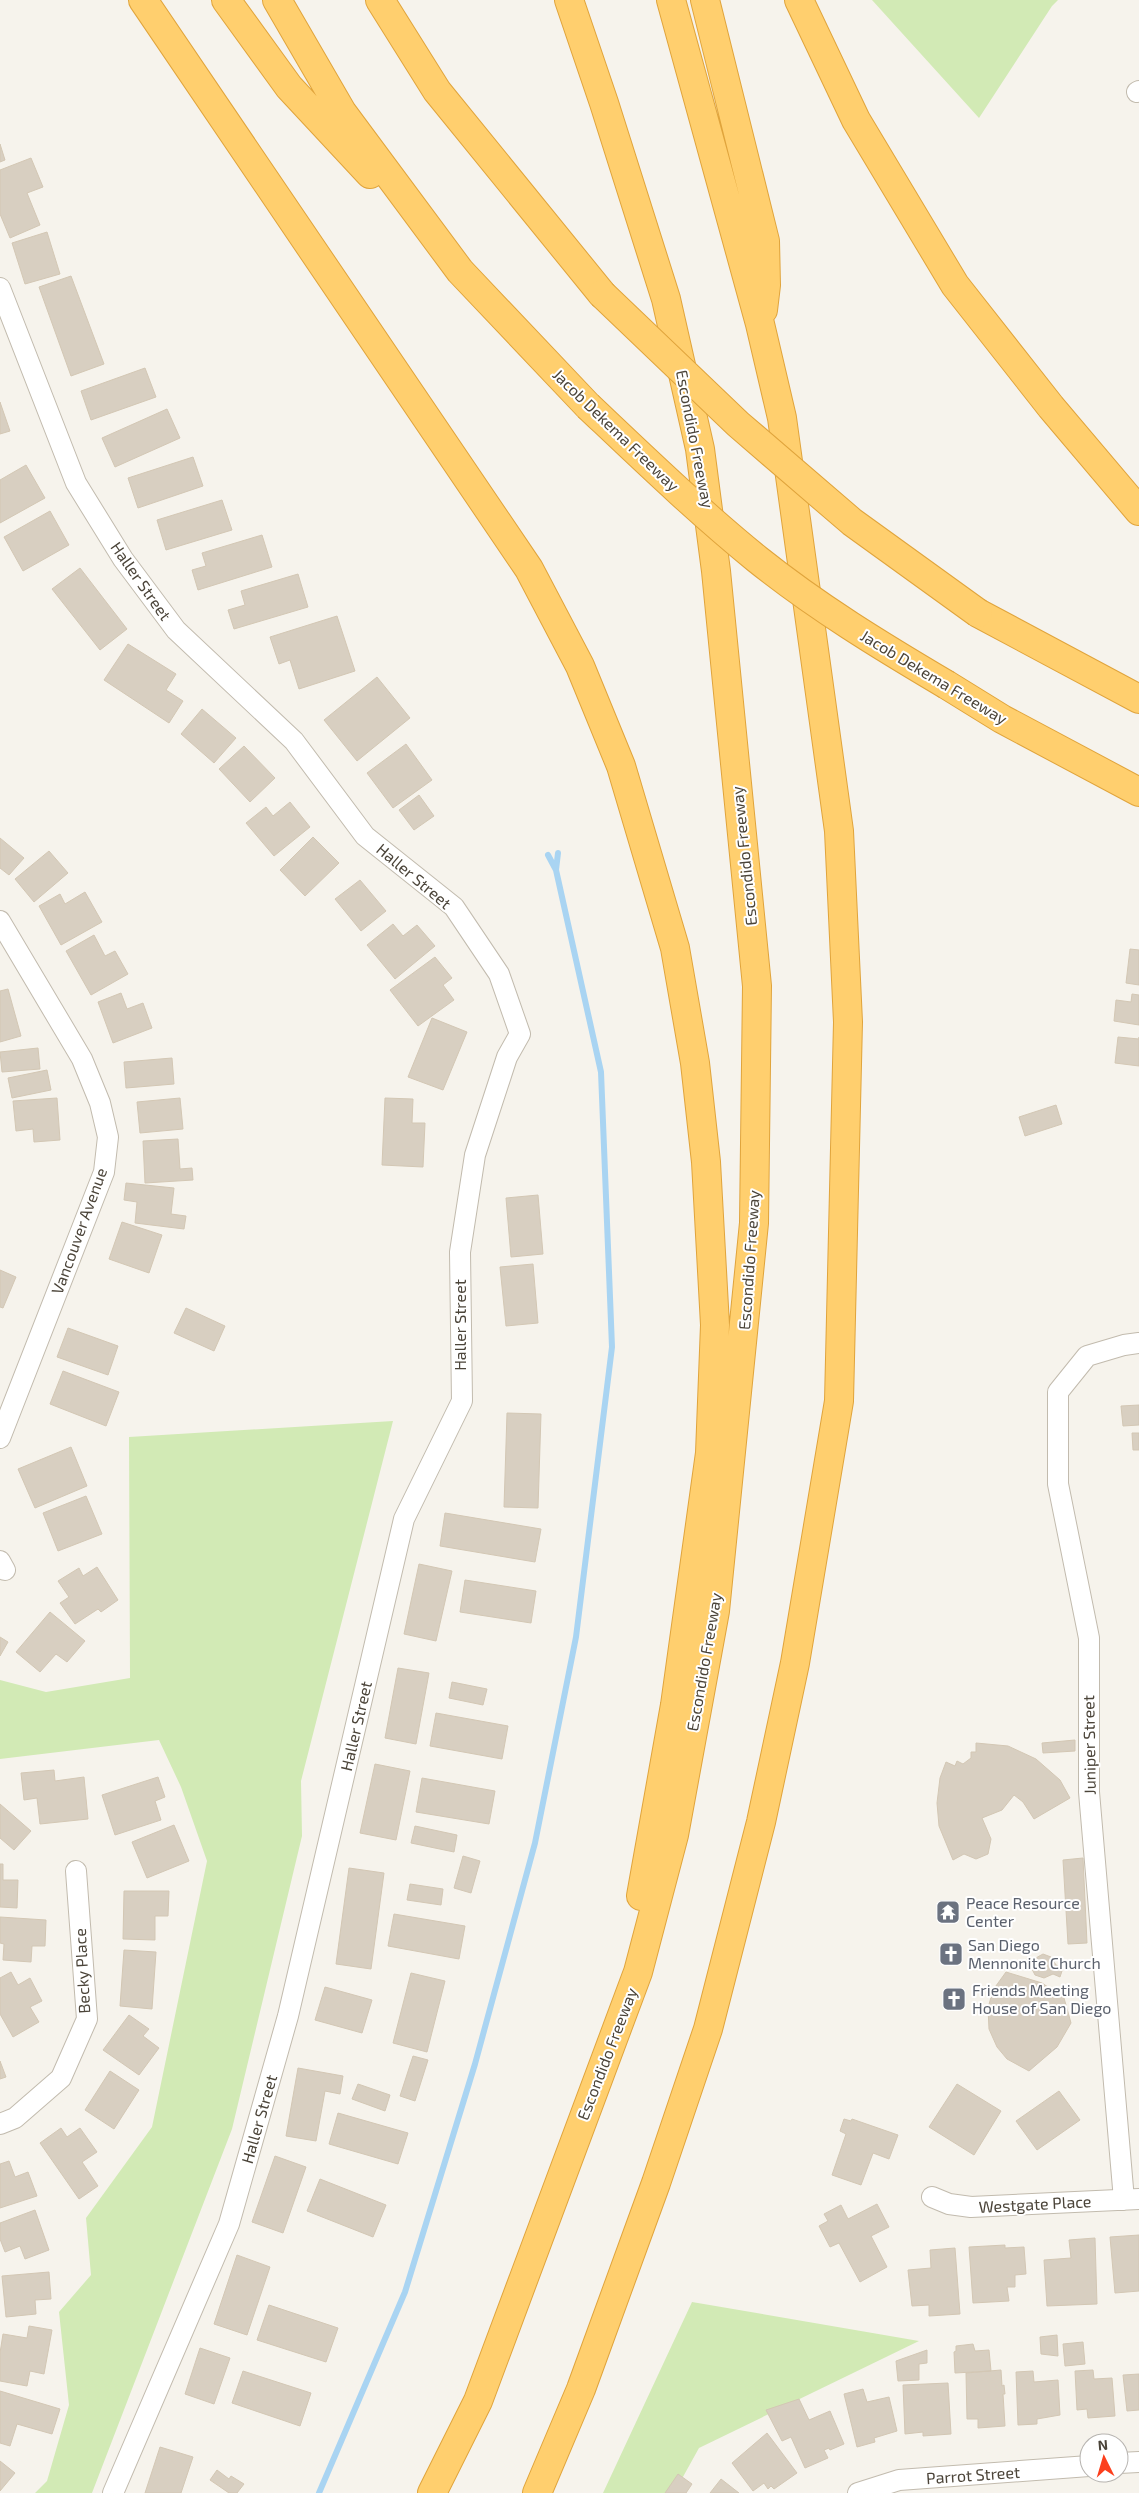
<svg xmlns="http://www.w3.org/2000/svg" width="1139" height="2493" font-family="'Exo 2',sans-serif">
	<style>
		.green { fill: #d2eab5 }
		.lines { fill: none; stroke-linecap: round; stroke-linejoin: round }
		.stream { stroke: #a9d4f2; stroke-width: 6 }
		.building { fill: #d8cfc1; stroke: #d3c7b4 }
		.street-casing { stroke: #c2bbae; stroke-width: 22 }
		.highway-casing { stroke: #e0a43c; stroke-width: 30 }
		.street { stroke: #fff; stroke-width: 20 }
		.highway { stroke: #ffcf6e; stroke-width: 28 }
		.highway-bridge-casing { stroke: #e0a43c; stroke-width: 30; stroke-linecap: butt }
		.highway-bridge { stroke: #ffcf6e; stroke-width: 28 }
		.labels { text-anchor: middle; stroke-width: 4; stroke-linejoin: round; paint-order: stroke }
		.street-label { font-size: 16px; fill: #4b4439; stroke: #fff }
		.worship-label { font-size: 16px; fill: #5b616d; stroke: #fff; text-anchor: start }
	</style>
	<rect width="100%" height="100%" fill="#f6f3ec"/>
	<path class="green" d="M872,0H1058L1052,6L979,118Z
		M393,1421L301,1781L302,1836L232,2129L92,2493H35L47,2481L69,2405L59,2312L91,2275L86,2218L152,2127L207,1861L181,1787L159,1740L0,1759V1680L46,1692L130,1678L129,1437Z
		M692,2302L919,2341L699,2448L674,2493H603Z"/>
	<g class="lines">
		<path class="stream" d="M556,870L558,853
			M319,2493L405,2292L475,2064L535,1843L576,1637L612,1347L601,1072L556,870L548,855"/>
	</g>
	<path class="building" d="M0,144L5,160L0,162Z
		M31,158L43,187L27,193L40,225L10,238L0,214V170Z
		M47,232L60,274L25,284L12,243Z
		M71,276L104,364L71,376L39,287Z
		M145,368L156,397L91,420L81,391Z
		M0,402L10,431L0,434Z
		M167,409L180,438L115,467L102,438Z
		M193,457L203,486L138,508L128,478Z
		M26,465L45,498L0,523V480Z
		M222,500L232,530L166,550L157,520Z
		M50,511L69,545L23,571L4,537Z
		M262,535L272,567L198,590L192,570L206,566L202,553Z
		M80,568L127,629L100,650L52,589Z
		M298,574L308,607L234,629L228,610L245,605L241,591Z
		M337,616L355,671L299,689L290,660L279,664L270,637Z
		M128,644L176,674L166,690L183,701L169,723L104,680Z
		M377,677L410,718L357,761L324,720Z
		M202,709L236,738L214,763L181,734Z
		M406,744L432,780L393,808L367,773Z
		M244,746L275,778L250,802L219,769Z
		M419,795L434,816L414,830L399,810Z
		M290,802L310,827L274,856L246,823L266,807L273,816Z
		M313,837L339,863L305,896L280,870Z
		M0,838L24,858L9,875L0,868Z
		M49,851L68,873L34,902L15,879Z
		M360,880L386,911L361,931L335,899Z
		M85,892L102,922L61,945L39,906L60,894L65,904Z
		M393,924L403,936L417,925L435,946L395,979L367,945Z
		M94,935L105,956L115,951L128,974L91,995L66,951Z
		M1130,949L1139,950V985L1126,983Z
		M435,957L452,978L443,985L454,1000L418,1026L390,990Z
		M8,989L21,1036L0,1042V991Z
		M121,993L127,1009L143,1003L152,1028L113,1043L98,1002Z
		M1132,994L1139,995V1025L1114,1021L1116,1000L1131,1002Z
		M432,1018L467,1032L443,1090L408,1077Z
		M1118,1037L1139,1039V1037V1066L1115,1063Z
		M38,1048L40,1069L2,1072L0,1052Z
		M172,1058L174,1084L126,1088L124,1062Z
		M47,1070L51,1090L12,1098L8,1078Z
		M57,1098L60,1140L34,1142L33,1129L16,1131L13,1101Z
		M180,1098L183,1129L140,1133L137,1102Z
		M385,1098L413,1099L412,1123H425L423,1167L382,1165Z
		M1056,1105L1062,1124L1025,1136L1019,1117Z
		M178,1139L180,1169L192,1168L193,1180L145,1183L143,1141Z
		M126,1183L174,1188L171,1214L186,1216L184,1229L135,1223L137,1202L124,1200Z
		M538,1195L543,1254L511,1257L506,1198Z
		M122,1222L162,1235L149,1273L109,1259Z
		M533,1264L538,1323L506,1326L500,1267Z
		M0,1270L16,1277L3,1308L0,1307Z
		M186,1308L225,1326L214,1351L174,1333Z
		M68,1328L118,1346L108,1375L57,1357Z
		M63,1371L119,1392L106,1426L50,1404Z
		M1139,1405V1425L1123,1426L1121,1406Z
		M507,1413L541,1414L538,1508L504,1507Z
		M1132,1433H1139V1450H1133Z
		M71,1447L87,1486L35,1508L18,1469Z
		M86,1496L102,1534L58,1551L43,1513Z
		M445,1513L541,1529L535,1562L440,1546Z
		M419,1564L452,1571L436,1641L404,1634Z
		M97,1567L118,1600L101,1612L98,1609L75,1624L60,1603L69,1597L58,1581L79,1568L83,1576Z
		M465,1580L536,1591L531,1623L460,1612Z
		M50,1612L85,1641L67,1662L56,1654L40,1672L16,1652Z
		M0,1637L8,1642L0,1656Z
		M398,1668L429,1673L416,1744L385,1738Z
		M452,1682L487,1689L483,1705L449,1698Z
		M436,1713L508,1726L502,1759L430,1746Z
		M1075,1740V1751L1043,1753L1042,1743Z
		M976,1743L1008,1746L1036,1759L1060,1780L1070,1798L1034,1819L1023,1802L1014,1795L1002,1810L982,1818L991,1839L988,1854L976,1859L964,1854L953,1860L939,1826L937,1803L940,1778L946,1762L955,1766L957,1761L963,1764L971,1758V1752H976Z
		M375,1764L410,1771L396,1840L360,1833Z
		M54,1770L55,1781L84,1777L88,1819L40,1824L37,1798L24,1800L21,1773Z
		M158,1777L165,1797L155,1801L161,1820L115,1835L102,1795Z
		M422,1778L495,1791L489,1824L416,1812Z
		M0,1804L31,1831L14,1850L0,1838Z
		M174,1825L189,1861L147,1878L132,1842Z
		M415,1826L457,1835L454,1852L411,1843Z
		M463,1856L480,1861L471,1893L454,1888Z
		M1083,1858L1087,1943L1068,1944L1063,1860Z
		M0,1864H3V1880H18L17,1908L0,1907Z
		M349,1868L384,1873L371,1969L336,1964Z
		M410,1884L443,1889L441,1905L407,1900Z
		M124,1891H169L168,1916H155V1940L123,1939Z
		M394,1914L465,1926L459,1959L388,1946Z
		M0,1917L46,1920L45,1946H32L31,1962L3,1960L4,1944L0,1943Z
		M124,1950L156,1952L152,2009L120,2006Z
		M1043,1954L1051,1957L1056,1965L1063,1968L1060,1977L1053,1974L1044,1978L1035,1975L1032,1969L1025,1966L1028,1957L1034,1959Z
		M11,1972L18,1985L30,1978L42,2001L30,2007L39,2022L13,2037L0,2014V1978Z
		M1006,1972L1042,1983L1064,1998L1071,2023L1057,2047L1029,2071L1007,2059L997,2047L989,2029L988,2008L993,1990Z
		M411,1973L445,1981L427,2052L393,2043Z
		M325,1987L372,2000L362,2033L315,2020Z
		M129,2015L149,2029L143,2036L159,2048L139,2075L103,2050Z
		M413,2056L428,2060L415,2101L400,2096Z
		M0,2061L6,2077L0,2079Z
		M298,2068L343,2076L340,2094L325,2091L316,2141L286,2136Z
		M110,2071L139,2090L114,2129L85,2110Z
		M358,2084L390,2095L385,2111L352,2099Z
		M957,2084L1001,2111L974,2155L929,2127Z
		M1059,2091L1080,2120L1037,2150L1016,2121Z
		M338,2113L408,2133L398,2164L329,2144Z
		M844,2119L851,2121L852,2119L898,2135L889,2159L873,2153L861,2185L832,2175L846,2134L840,2131Z
		M61,2128L67,2137L80,2128L97,2152L82,2162L98,2186L79,2199L40,2143Z
		M275,2156L306,2167L283,2233L252,2222Z
		M9,2161L15,2177L28,2172L37,2196L0,2208V2164Z
		M320,2179L386,2205L373,2237L307,2211Z
		M877,2204L889,2227L871,2236L887,2267L860,2282L839,2243L830,2247L819,2226L828,2221L824,2214L841,2205L848,2219Z
		M35,2210L49,2250L25,2259L20,2246L5,2252L0,2239V2223Z
		M1139,2235V2291L1115,2293L1110,2237Z
		M1095,2238L1097,2304L1047,2306L1044,2260L1071,2258L1069,2240Z
		M1005,2245V2248L1024,2247L1026,2274L1015,2275V2287H1007L1009,2301L973,2303L969,2247Z
		M955,2248L960,2314L929,2316V2305L912,2306L908,2270L931,2268L930,2250Z
		M237,2255L270,2267L247,2335L214,2324Z
		M49,2272L51,2299L35,2300L36,2314L6,2317L2,2276Z
		M269,2305L338,2328L326,2362L257,2340Z
		M29,2326L52,2330L44,2374L30,2371L27,2386L0,2381V2353L3,2334L27,2338Z
		M1057,2335L1058,2356L1041,2354L1040,2337Z
		M1083,2342L1085,2364L1065,2366L1063,2344Z
		M973,2344L975,2351L989,2350L991,2371L955,2373L954,2352L956,2351V2346Z
		M200,2348L230,2358L214,2404L185,2394Z
		M927,2350V2363L919,2364V2380L898,2381L896,2361Z
		M1001,2370L1002,2386L1004,2385L1005,2394H1003L1005,2426L978,2428V2419H967L966,2373Z
		M1093,2370L1094,2379L1112,2378L1115,2416L1088,2418L1087,2409L1077,2410L1075,2371Z
		M243,2371L311,2393L300,2426L232,2403Z
		M1033,2371L1034,2382L1058,2380L1060,2415L1037,2419V2424L1018,2425L1016,2372Z
		M1139,2374V2410L1127,2411L1123,2375Z
		M948,2383L951,2434L923,2436V2432L905,2434L903,2385Z
		M863,2389L867,2402L889,2397L897,2431L874,2438L875,2442L857,2447L844,2394Z
		M0,2391L60,2409L52,2434L17,2424L10,2446L0,2443Z
		M799,2399L809,2420L830,2411L844,2444L830,2450L829,2448L824,2450L828,2458L805,2468L791,2437L782,2441L766,2410Z
		M767,2433L797,2473L774,2489L771,2486L768,2489L764,2483L753,2491L732,2463Z
		M160,2447L193,2457L181,2493H145Z
		M0,2461L15,2473L0,2491Z
		M217,2470L229,2479L231,2476L244,2484L237,2493H229L210,2480Z
		M678,2474L692,2484L686,2493H665Z
		M721,2479L739,2493H710Z"/>
	<g class="lines">
		<g class="street-casing">
			<path id="street" d="M1137,92L1139,91
				M0,288L76,483L123,559L176,630L294,741L365,836L454,907L499,974L520,1034L507,1057L475,1155L460,1252L462,1401L404,1519L288,2016L229,2224L113,2493
				M0,921L82,1059L100,1103L108,1137L104,1172L0,1438
				M0,1561L5,1570
				M0,2124L15,2118L61,2078L87,2019L76,1871
				M932,2197L949,2204L971,2207L1139,2199
				M1124,2200L1089,1792V1638L1058,1484V1392L1087,1356L1124,1345L1139,1343
				M1119,2463L1139,2462
				M858,2493L899,2480L1089,2466"/>
		</g>
		<g class="highway-casing">
			<path id="highway" d="M143,0L529,569L580,666L621,766L675,948L695,1063L706,1162L715,1325L710,1453L675,1705L641,1896
				M226,0L289,87L370,174
				M277,0L342,112L460,271L588,406
				M380,0L437,91L602,294
				M705,0L765,241L766,285L763,310
				M799,0L856,120L955,285L1051,407L1139,511
				M978,613L1139,699
				M947,685L1002,719L1139,792
				M432,2493L478,2401L638,1972L674,1835L715,1611L754,1223L757,986L716,571L700,449L666,299L604,103L569,0
				M537,2493L581,2389L656,2183L708,2029L761,1822L795,1663L839,1401L848,1022L839,831L782,418L760,324L671,0"/>
		</g>
		<use href="#street" class="street"/>
		<use href="#highway" class="highway"/>
		<g class="highway-bridge-casing">
			<path id="highway-bridge" d="M602,294L738,424L852,522L978,613
				M588,406C643,458 698,511 757,559C817,607 881,646 947,685"/>
		</g>
		<use href="#highway-bridge" class="highway-bridge"/>
	</g>
	<defs>
		<g id="temple-square" transform="scale(1.25)"><rect x="-9" y="-9" width="18" height="18" rx="4" fill="#6b7280" stroke="#fff"/><path d="M0-6L5-2H3V0L6.5 2.5H4V6H1.5V3h-3V6H-4V2.5H-6.5L-3 0V-2H-5Z" fill="#fff"/></g>
		<g id="church-square" transform="scale(1.25)"><rect x="-9" y="-9" width="18" height="18" rx="4" fill="#6b7280" stroke="#fff"/><path d="M-1.2-6h2.4v3.5h3.3v2.4h-3.3V6h-2.4V-.1h-3.3v-2.4h3.3Z" fill="#fff"/></g>
	</defs>
	<g fill-rule="evenodd">
		<use href="#temple-square" x="948" y="1912"/>
		<use href="#church-square" x="951" y="1954"/>
		<use href="#church-square" x="954" y="1999"/>
	</g>
	<g class="labels">
		<g class="street-label">
			<text transform="translate(616 430) rotate(44)" y="6">Jacob Dekema Freeway</text>
			<text transform="translate(695 439) rotate(79)" y="6">Escondido Freeway</text>
			<text transform="translate(141 581) rotate(55)" y="6">Haller Street</text>
			<text transform="translate(934 677) rotate(31)" y="6">Jacob Dekema Freeway</text>
			<text transform="translate(744 856) rotate(-96)" y="6">Escondido Freeway</text>
			<text transform="translate(414 876) rotate(40)" y="6">Haller Street</text>
			<text transform="translate(79 1231) rotate(-70)" y="6">Vancouver Avenue</text>
			<text transform="translate(749 1260) rotate(-86)" y="6">Escondido Freeway</text>
			<text transform="translate(460 1325) rotate(-90)" y="6">Haller Street</text>
			<text transform="translate(704 1662) rotate(-80)" y="6">Escondido Freeway</text>
			<text transform="translate(356 1726) rotate(-77)" y="6">Haller Street</text>
			<text transform="translate(1089 1745) rotate(-91)" y="6">Juniper Street</text>
			<text transform="translate(82 1971) rotate(-93)" y="6">Becky Place</text>
			<text transform="translate(607 2054) rotate(-69)" y="6">Escondido Freeway</text>
			<text transform="translate(259 2119) rotate(-74)" y="6">Haller Street</text>
			<text transform="translate(1035 2204) rotate(-3)" y="6">Westgate Place</text>
			<text transform="translate(973 2475) rotate(-4)" y="6">Parrot Street</text>
		</g>
		<g class="worship-label">
			<text x="966" y="1909">Peace Resource<tspan x="966" dy="18">Center</tspan></text>
			<text x="968" y="1951">San Diego<tspan x="968" dy="18">Mennonite Church</tspan></text>
			<text x="972" y="1996">Friends Meeting<tspan x="972" dy="18">House of San Diego</tspan></text>
		</g>
	</g>
	<g transform="translate(1104 2458) rotate(355)"><circle r="24" fill="#ffffff" stroke="#b7b4b0"/>
	<path d="M0-4L9 19L0 12L-9 19Z" fill="#fc3f1d"/>
	<text y="-8" font-size="14" font-weight="bold" text-anchor="middle" fill="#4b4439">N</text>
	</g>
</svg>
